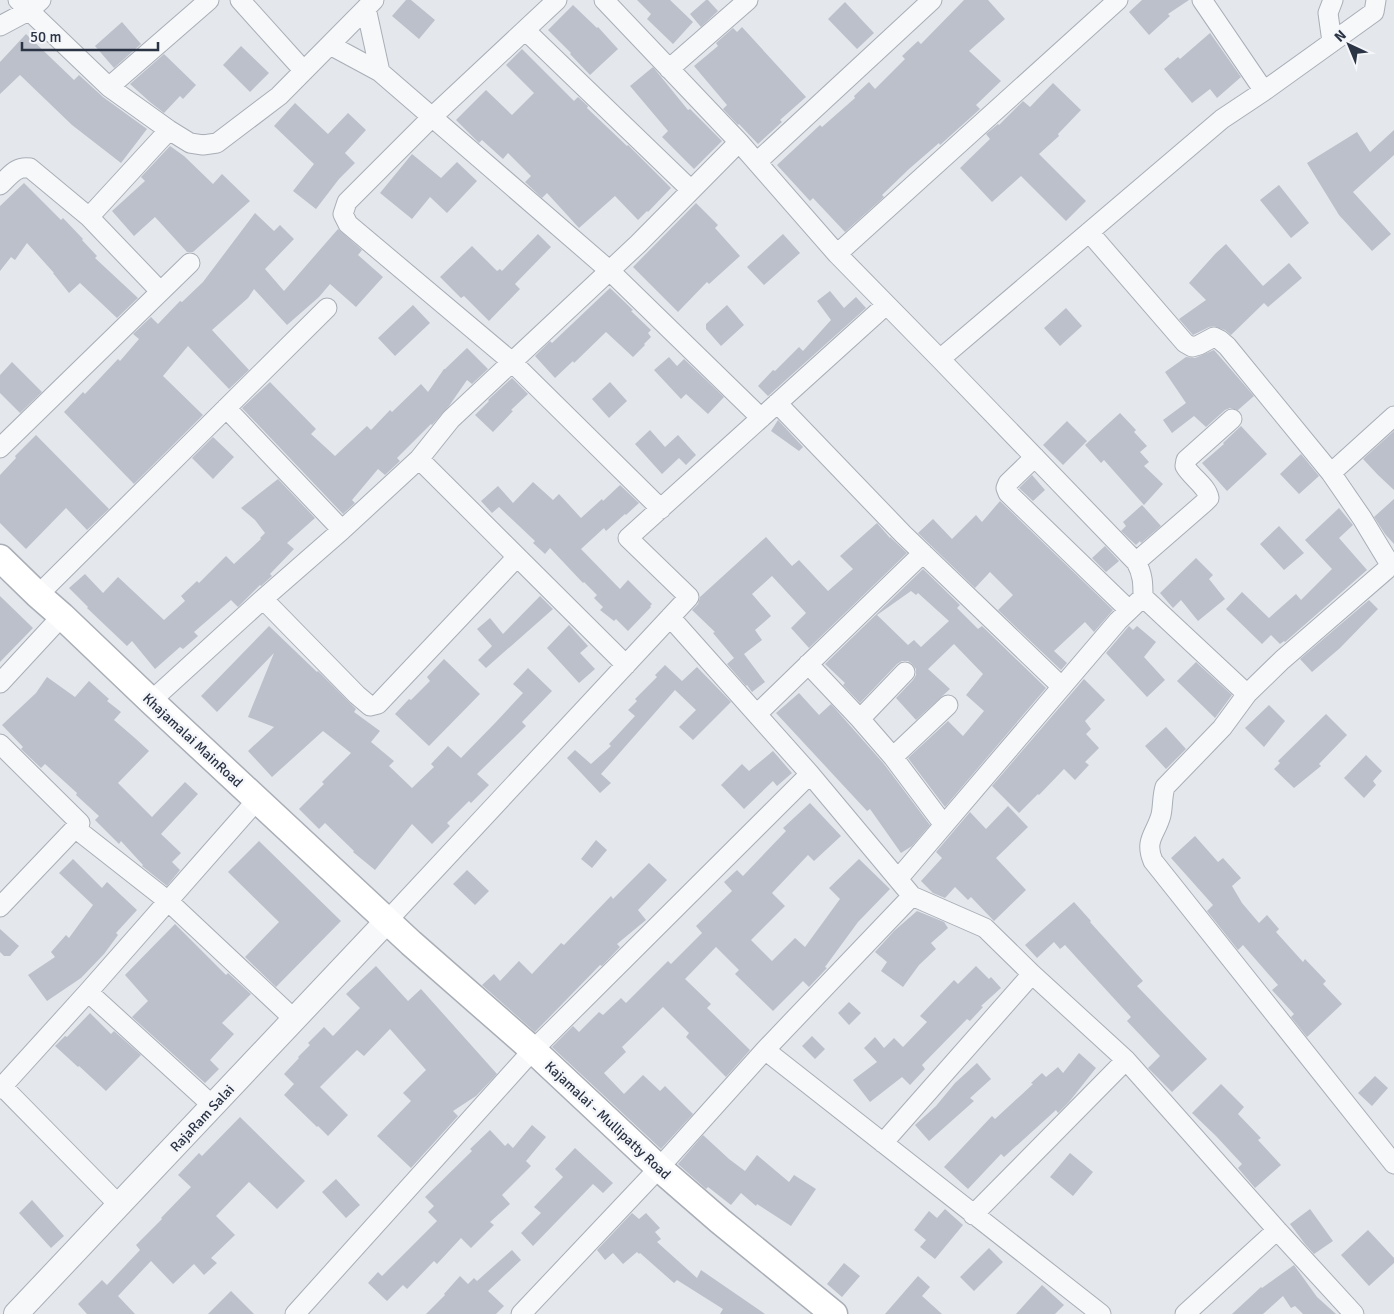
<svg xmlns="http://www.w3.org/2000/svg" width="1394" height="1314" font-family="Signika,sans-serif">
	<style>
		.building { fill: #bbc0ca; fill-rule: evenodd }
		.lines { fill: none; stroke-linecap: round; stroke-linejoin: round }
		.minor-casing { stroke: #a9aeb7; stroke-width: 21 }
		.tertiary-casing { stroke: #a9aeb7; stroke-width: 26 }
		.secondary-casing { stroke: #a9aeb7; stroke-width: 29 }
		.minor { stroke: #f7f8fa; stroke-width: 19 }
		.tertiary { stroke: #f7f8fa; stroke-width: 24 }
		.secondary { stroke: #fff; stroke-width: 26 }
		.labels { text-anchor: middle; stroke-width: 5; stroke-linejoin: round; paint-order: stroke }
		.street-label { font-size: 14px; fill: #2b3445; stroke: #f4f6f9 }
	</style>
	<rect width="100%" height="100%" fill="#e4e7ec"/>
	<path class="building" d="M406,0H411L435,20L419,39L392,16Z
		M637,0H670L693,22L673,44L647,19L651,14Z
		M706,0H708L718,11L701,27L690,14Z
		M964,0H988L1005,19L969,51L1001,81L976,105L980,109L940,145L939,143L909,169L882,195L884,197L845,232L813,198L810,201L777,165L820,125L822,127L855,98L854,96L869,82L875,89L905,59L902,56L918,41L921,44Z
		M1142,0H1189L1168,14L1170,16L1149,35L1129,12Z
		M845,2L874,33L857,49L828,19Z
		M573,5L597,28L598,27L618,49L590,75L570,54L571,53L548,30Z
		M122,22L141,44L114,68L95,46Z
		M742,27L806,97L780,120L782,122L758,144L739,124L738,125L723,109L727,105L694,66L718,46L716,43L733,28L737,32Z
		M1210,33L1241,77L1217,98L1210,89L1192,103L1164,69L1178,57L1180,59Z
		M26,34L74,80L79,75L103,97L147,129L121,163L72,125L20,75L0,94V62Z
		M241,46L269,73L250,92L223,65Z
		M522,49L574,101L578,97L588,106L587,108L627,146L628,145L671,188L648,212L647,211L638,220L615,196L579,228L547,193L542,198L525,182L531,176L508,153L503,159L482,140L479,143L456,120L486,90L512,115L534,93L506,65Z
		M164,54L196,85L183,99L180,96L164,113L150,102L130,84Z
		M653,67L688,110L690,109L722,141L694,169L662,137L668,131L630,86Z
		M1053,83L1081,110L1058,134L1059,136L1039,154L1086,201L1066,221L1021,176L992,202L960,168L990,139L986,134L998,124L999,125L1023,101L1030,107Z
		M295,103L328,134L348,113L366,130L345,153L355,163L339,179L316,209L293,191L314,164L274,126Z
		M1394,130V155L1353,192L1391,234L1372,251L1339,215L1307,163L1357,132L1370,152Z
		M170,146L184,156L213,184L222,174L250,201L193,252H187L155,217L134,236L112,211L145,181L141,177Z
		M412,154L441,178L457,162L477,181L447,213L430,197L412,219L380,193Z
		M24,183L61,220L63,218L83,239L82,240L97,256L95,258L138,298L117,318L80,283L69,293L53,273H54L27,243L15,260L11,257L0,271V206Z
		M1279,185L1309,223L1291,238L1260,200Z
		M696,203L718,225L715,228L740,256L709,284L707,282L678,312L633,267Z
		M255,213L274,231L280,225L294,239L265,269L284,291L338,229L362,250L358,255L383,277L356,307L330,284L319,297L287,325L254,289L248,298L212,330L249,370L229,389L188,346L163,376L203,415L134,484L64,412L83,392L85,394L118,359L120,361L139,339L133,334L151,317L158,324L180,301L182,302L203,282Z
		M538,234L551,247L515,284L520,289L489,321L464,296L461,298L440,277L472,246L497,271L500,269L502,271Z
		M783,234L800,253L764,285L747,267Z
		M1226,244L1263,286L1289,263L1302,278L1268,307L1264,303L1231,335L1225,330L1214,326L1209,327L1193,335L1179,319L1206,300L1189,283L1216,253Z
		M610,288L633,310L631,311L651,330L648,333L651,337L644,344L645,345L633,357L606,332L574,363L573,361L555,378L535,356L550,341L552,343Z
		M830,291L844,308L856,297L866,308L768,396L758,386L773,370L775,371L799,347L803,351L831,320L817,301Z
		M413,305L430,323L395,356L378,338Z
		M727,305L744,325L721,346L706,329V324Z
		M1066,308L1082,326L1060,346L1044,328Z
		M467,348L488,369L472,384L467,380L449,406L432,425L431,424L397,458L400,461L385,475L378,469L352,500L355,503L343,514L242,408L270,382L316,429L311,434L335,456L367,426L371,430L390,410L392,412L421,384L428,392L444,369H445Z
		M1214,350L1254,396L1238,410L1230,408L1225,410L1206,427L1194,416L1172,433L1163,420L1186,403L1165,372L1186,357L1195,358Z
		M669,357L677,366L684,359L724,397L708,414L686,394L681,399L654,370Z
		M12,362L42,392L20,413L0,393V375Z
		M512,378L528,394L511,410L513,411L493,432L475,415L489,401L488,400Z
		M610,382L627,401L609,418L592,399Z
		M1120,413L1136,430L1134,432L1147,446L1140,452L1149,462L1144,466L1163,484L1144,505L1104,460L1101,463L1085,445Z
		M778,420L803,447L799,451L771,431Z
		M1067,421L1087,441L1063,465L1043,445Z
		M1241,426L1267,454L1227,491L1202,463L1224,444L1223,443Z
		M650,430L665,447L678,435L696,455L686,465L679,458L662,474L635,444Z
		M1394,431V490L1378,475L1363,459Z
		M36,435L109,509L87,530L66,508L26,549L0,523V475L16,458L15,456Z
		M213,437L234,457L213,479L192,458Z
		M1301,454L1319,476L1299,494L1280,474Z
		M1032,475L1045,490L1033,501L1019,488Z
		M278,479L315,518L287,543L294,549L270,574L272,576L261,586L260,585L238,607L231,600L194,632L198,636L183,649L180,647L155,669L132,641L127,646L87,608L88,607L69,588L85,574L103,593L118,577L164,620L185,601L181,596L197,581L199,583L226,556L234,564L261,539L260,538L265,533L255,520L241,508Z
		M533,482L553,500L559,494L581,518L602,499L603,501L620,485L639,503L626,515L625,514L606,531L604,528L581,549L620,589L628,580L652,604L650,606L651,607L628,631L616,619L614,621L600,610L603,607L594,598L597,595L584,582L583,583L550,548L545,554L533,543L535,541L499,507L492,513L481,501L498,486L513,503Z
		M1394,499V544L1385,534L1374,517Z
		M1000,501L1113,610L1094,632L1085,622L1054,651L1067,663L1061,670L998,610L1013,595L990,572L975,588L918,533L933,519L952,539L976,515L982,522Z
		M1142,505L1161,526L1141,543L1140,541L1136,545L1121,531L1126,526L1123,522Z
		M1339,508L1353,525L1339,538L1367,570L1285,642L1284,641L1280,644L1271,635L1262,644L1226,609L1242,592L1269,618L1296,594L1301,600L1332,569L1305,540Z
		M877,523L890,538V537L907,553L809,648L791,628L806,613L772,576L752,594L771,616L755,630L762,640L744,654L765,682L752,692L747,685L746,686L727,664L734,658L713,633L715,632L692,610L698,604L700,597L766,537L792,566L799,560L828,591L853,569L840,556Z
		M1279,526L1304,553L1284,570L1260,544Z
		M1105,546L1119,561L1106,572L1092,558Z
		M1196,558L1213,575L1209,579L1225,599L1198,621L1181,600L1173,608L1160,593Z
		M923,569L960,605L957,608L978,629L982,626L1046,688L945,807L908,758L948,721L963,736L984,711L966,695L983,674L954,644L928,669L950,689L916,720L896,698L913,680L916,675V669L912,664L908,661H902L897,664L860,703L843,685L845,683L825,664ZM911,591L916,595L918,593L949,621L921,647L914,640L908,645L877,615Z
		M0,596L33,628L0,662Z
		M540,596L553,609L486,668L478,660L492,646L477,629L490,618L503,634Z
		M1369,600L1378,609L1340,648L1312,672L1300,659Z
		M569,625L588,646L580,653L595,669L579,683L547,648Z
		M269,626L317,672L318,671L356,709L354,712L380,731L371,742L394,761L389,766L412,788L434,767L431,764L448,746L461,758L496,722L523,693L513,684L528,668L552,691L522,722L526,726L477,774L489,785L471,803L469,801L447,823L450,826L432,844L412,824L375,870L353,852L354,851L325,823L319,829L299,809L324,784L322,782L351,753L323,731L272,777L248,751L274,727L248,717L274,653L217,712L201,696Z
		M1129,626L1133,630L1137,626L1156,642L1144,657L1165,680L1147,697L1106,653Z
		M444,659L480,694L429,746L395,714L409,699L411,700L430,681L427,677Z
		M1196,662L1232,695L1215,718L1177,681Z
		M665,665L682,681L697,667L731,702L693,740L679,727L696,710L675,690L601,774L611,783L600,793L567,758L575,750L591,764L611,746L609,744L635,716L628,710L637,701L635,699L657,677L655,675Z
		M47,677L75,697L89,681L109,699L107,701L121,712L114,720L136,739L149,751L118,783L152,817L185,782L198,794L161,834L181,853L172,862L180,870L167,886L142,866L143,865L121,841L119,844L95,820L99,816L76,795L77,793L45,764L41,768L21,749L23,747L2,725L36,693Z
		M1084,679L1105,700L1085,721L1091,729L1086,734L1099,748L1085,762L1089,765L1075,780L1064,769L1039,795L1038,794L1019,813L992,786Z
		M799,693L819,715L831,704L884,764L930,825L912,846L901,853L870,809L867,811L776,713Z
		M1269,705L1285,721L1264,747L1245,728Z
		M1326,714L1347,735L1319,764L1321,766L1294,788L1274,769L1280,763L1278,761Z
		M1166,727L1186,749L1166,769L1145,746Z
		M773,751L792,773L777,786L773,781L744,809L721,785L742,764L749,771Z
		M1366,755L1382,771L1373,781L1376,785L1364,798L1344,778Z
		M810,803L841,836L814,861L808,855L772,893L785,906L751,940L772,961L795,938L805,947L840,899L829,888L859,859L890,889L858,922L825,967L827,968L809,987L803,981L773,1011L735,974L739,970L716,947L685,979L711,1004L707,1008L750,1050L726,1077L686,1037L689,1033L663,1007L622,1047L626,1052L604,1073L624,1094L643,1075L660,1091L665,1086L693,1114L661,1149L552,1047L573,1026L579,1032L599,1012L603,1015L621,998L626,1003L668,961L671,964L702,933L696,926L732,891L724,882L737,870L743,876L786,831L783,828Z
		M1008,806L1028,827L996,858L1026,890L994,921L971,897L968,900L955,887L945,898L933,893L921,881L942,858L936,852L970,812L986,829Z
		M1195,836L1218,862L1223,858L1241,878L1232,886L1242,903L1259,923L1267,915L1279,929L1276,932L1303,962L1305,959L1326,981L1323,984L1342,1004L1307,1037L1291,1017L1294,1014L1272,990L1278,985L1243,945L1238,950L1207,911L1213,905L1171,858Z
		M596,840L607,850L592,868L581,859Z
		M259,841L341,921L276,987L245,957L279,922L228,872Z
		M73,859L102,888L107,882L137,910L116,933L118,935L104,954L81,978L47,1001L28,975L55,957L51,952L66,935L69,938L93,905L59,873Z
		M649,863L667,880L638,910L646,920L617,944L620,947L602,966L600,965L535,1032L482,985L494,974L500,981L519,961L532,974L561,943L564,945L611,896L613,899Z
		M467,870L489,891L475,905L453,884Z
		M1074,902L1091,921L1090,922L1143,981L1137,986L1207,1059L1172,1092L1148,1068L1160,1056L1127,1021L1131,1017L1065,945L1060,949L1054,942L1037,958L1025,945Z
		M917,911L944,922L948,928L931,943L936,949L919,965L903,987L881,971L887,962L875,952L894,931Z
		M175,924L226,975L228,973L251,994L222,1023L234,1034L210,1060L219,1069L205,1083L132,1017L148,1001L125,975Z
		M0,929L19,946L10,956H4L0,952Z
		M376,966L408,1001L421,989L497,1074L476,1096L453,1111L458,1116L411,1168L377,1136L411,1101L403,1093L426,1070L390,1029L364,1056L357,1050L320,1087L348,1115L328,1136L318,1126L317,1127L284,1095L294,1084L284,1074L299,1058L298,1057L310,1045L308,1043L324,1027L333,1036L360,1008L346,994Z
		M976,966L989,979L991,977L1001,988L981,1006L983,1007L970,1021L967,1019L922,1065L925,1069L910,1085L902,1077L870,1102L853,1080L877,1062L864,1048L875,1037L884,1048L894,1038L903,1047L927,1022L920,1016L954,980L958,984Z
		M849,1002L861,1013L849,1025L838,1013Z
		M90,1013L111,1034L114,1031L141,1055L106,1091L79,1066L78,1067L55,1046L65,1036L67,1037Z
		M812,1036L825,1049L815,1059L802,1046Z
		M1079,1053L1096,1068L1069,1102L1058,1113L1056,1110L1004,1157L1001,1154L968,1189L944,1167L992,1116L995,1119L1033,1084L1031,1083L1042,1073L1046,1077L1058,1067L1063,1073Z
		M977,1063L991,1079L970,1098L974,1101L929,1141L915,1125L936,1106L955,1083Z
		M1375,1076L1388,1088L1372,1106L1358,1093Z
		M1221,1084L1244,1107L1238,1114L1261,1138L1258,1140L1281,1165L1255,1188L1238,1168L1242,1164L1216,1136L1192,1113Z
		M240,1117L305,1181L277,1209L249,1182L216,1216L235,1235L211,1258L217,1263L204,1275L194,1264L173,1284L151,1261L118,1296L135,1314H87L78,1304L102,1280L107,1285L140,1250L136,1245L162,1219L161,1218L191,1187L178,1175L199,1153L202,1156Z
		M532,1125L546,1137L526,1161L531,1166L502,1195L510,1204L490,1222L494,1225L471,1248L461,1238L437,1264L434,1261L407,1289L403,1285L387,1301L368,1283L378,1272L382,1276L437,1221L428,1212L434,1206L425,1197L472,1151L470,1149L490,1130L505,1146L508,1143L513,1148Z
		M703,1135L729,1159L745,1171L757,1155L789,1182L794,1175L816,1189L791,1226L757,1204L756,1206L741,1193L731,1205L708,1187L706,1189L678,1164Z
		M575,1148L613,1183L603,1193L593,1184L533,1246L521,1233L541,1213L534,1207L563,1177L555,1169Z
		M1070,1153L1093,1172L1073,1196L1050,1177Z
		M336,1179L360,1205L346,1218L322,1192Z
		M32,1200L64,1236L51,1248L19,1213Z
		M945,1209L963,1225L935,1259L920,1247L926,1240L914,1230L929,1211L937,1218Z
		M1310,1209L1333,1241L1314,1254L1305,1244L1290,1224Z
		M632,1213L639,1219L646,1213L660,1228L655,1232L661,1239L657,1242L697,1278L701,1270L765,1314H720L723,1309L677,1280L674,1283L640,1253L639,1254L637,1252L623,1264L613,1253L605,1260L597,1250Z
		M1368,1230L1394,1258V1263L1369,1286L1341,1255Z
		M989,1248L1003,1262L974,1291L960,1277Z
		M512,1250L521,1260L488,1291L504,1306L496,1314H426L445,1295L444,1294L460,1276L468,1284L474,1278L477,1281Z
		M844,1263L860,1276L842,1297L827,1284Z
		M1294,1265L1317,1297L1336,1314H1303L1295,1306L1291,1308L1283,1296L1263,1314H1232L1261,1287L1262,1288Z
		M918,1276L930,1287L922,1296L942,1314H885Z
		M1042,1285L1064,1305L1055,1314H1016Z
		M231,1291L254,1314H208Z"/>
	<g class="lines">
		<g class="minor-casing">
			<path id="minor" d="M18,0L109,87L209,0
				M240,0L304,71
				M557,0L432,117L347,202L343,214L348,224L512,362L661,509
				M604,0L739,142L837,254L940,359L1136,562C1143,574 1143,584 1143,597
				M1202,0L1264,91
				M366,8L380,72
				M0,26L30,10L41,0
				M525,30L691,190
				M1332,42L1328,13L1333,0
				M330,45L380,72L610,271L761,418
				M669,69L748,0
				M109,87L169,130L190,143L203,145L217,143L279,96L374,0
				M757,162L932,0
				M0,185C10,176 15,166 30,168L89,217L160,291
				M89,217L169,130
				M1089,232L1185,343L1192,347L1199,345L1214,337L1220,340L1227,346L1331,473L1362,518L1391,566
				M837,254L1118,0
				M940,359L1222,119L1264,91L1374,12L1376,0
				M777,403L903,534L1062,687
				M226,408L342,530
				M0,448L190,263
				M1035,457L1008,483L1006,488L1008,493L1129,610
				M419,459L626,665
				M1331,473L1394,416
				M1136,562L1205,502L1209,498C1207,486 1191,477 1185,466L1186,460L1232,419
				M38,595L327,308
				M263,599L357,695L370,706L378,704L517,557
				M808,664L860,719L893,757L944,825
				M0,683L62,616
				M1247,694L1222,728L1165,787C1162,797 1163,806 1161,815C1156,834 1144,840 1153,861L1394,1164
				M151,701L263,599L342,530L419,459L451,419L638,244L739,142
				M757,714L923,553
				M860,719L905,672
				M0,744L80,823L0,907
				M893,757L948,705
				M75,828L168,901L294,1019
				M898,879L1118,621L1143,597L1247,694L1282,660L1394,563
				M912,896L985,928L1032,974L1126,1060L1277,1230L1354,1314
				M387,921L689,597L628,538L886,305
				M88,992L213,1106
				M765,1050L1101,1314
				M2,1086L119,1205
				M0,1089L88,992L257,800
				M883,1143L1032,974
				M973,1215L1126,1060
				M295,1314L533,1050L810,774
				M521,1314L659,1168L765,1050L912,896L810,774L670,617
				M1185,1314L1277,1230"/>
		</g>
		<g class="tertiary-casing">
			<path id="tertiary" d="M16,1314L387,921"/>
		</g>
		<g class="secondary-casing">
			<path id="secondary" d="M0,558L38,595L62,616L151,701L411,943L533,1050L659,1168L720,1221L834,1314"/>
		</g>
		<use href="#minor" class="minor"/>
		<use href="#tertiary" class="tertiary"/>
		<use href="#secondary" class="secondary"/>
	</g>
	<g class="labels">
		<g class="street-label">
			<text transform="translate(193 740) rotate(43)" y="5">Khajamalai MainRoad</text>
			<text transform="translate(202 1118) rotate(-47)" y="5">RajaRam Salai</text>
			<text transform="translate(608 1120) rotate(43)" y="5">Kajamalai - Mullipatty Road</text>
		</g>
	</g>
	<g transform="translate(1349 45) rotate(316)" stroke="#f4f6f9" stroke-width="4" paint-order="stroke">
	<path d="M0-4L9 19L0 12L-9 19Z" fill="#2b3445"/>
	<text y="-8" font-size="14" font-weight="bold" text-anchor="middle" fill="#2b3445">N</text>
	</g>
	<path d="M22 42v8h136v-8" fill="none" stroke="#2b3445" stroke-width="2.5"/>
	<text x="30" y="42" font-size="15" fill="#2b3445" stroke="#f4f6f9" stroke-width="4" paint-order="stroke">50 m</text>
</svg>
